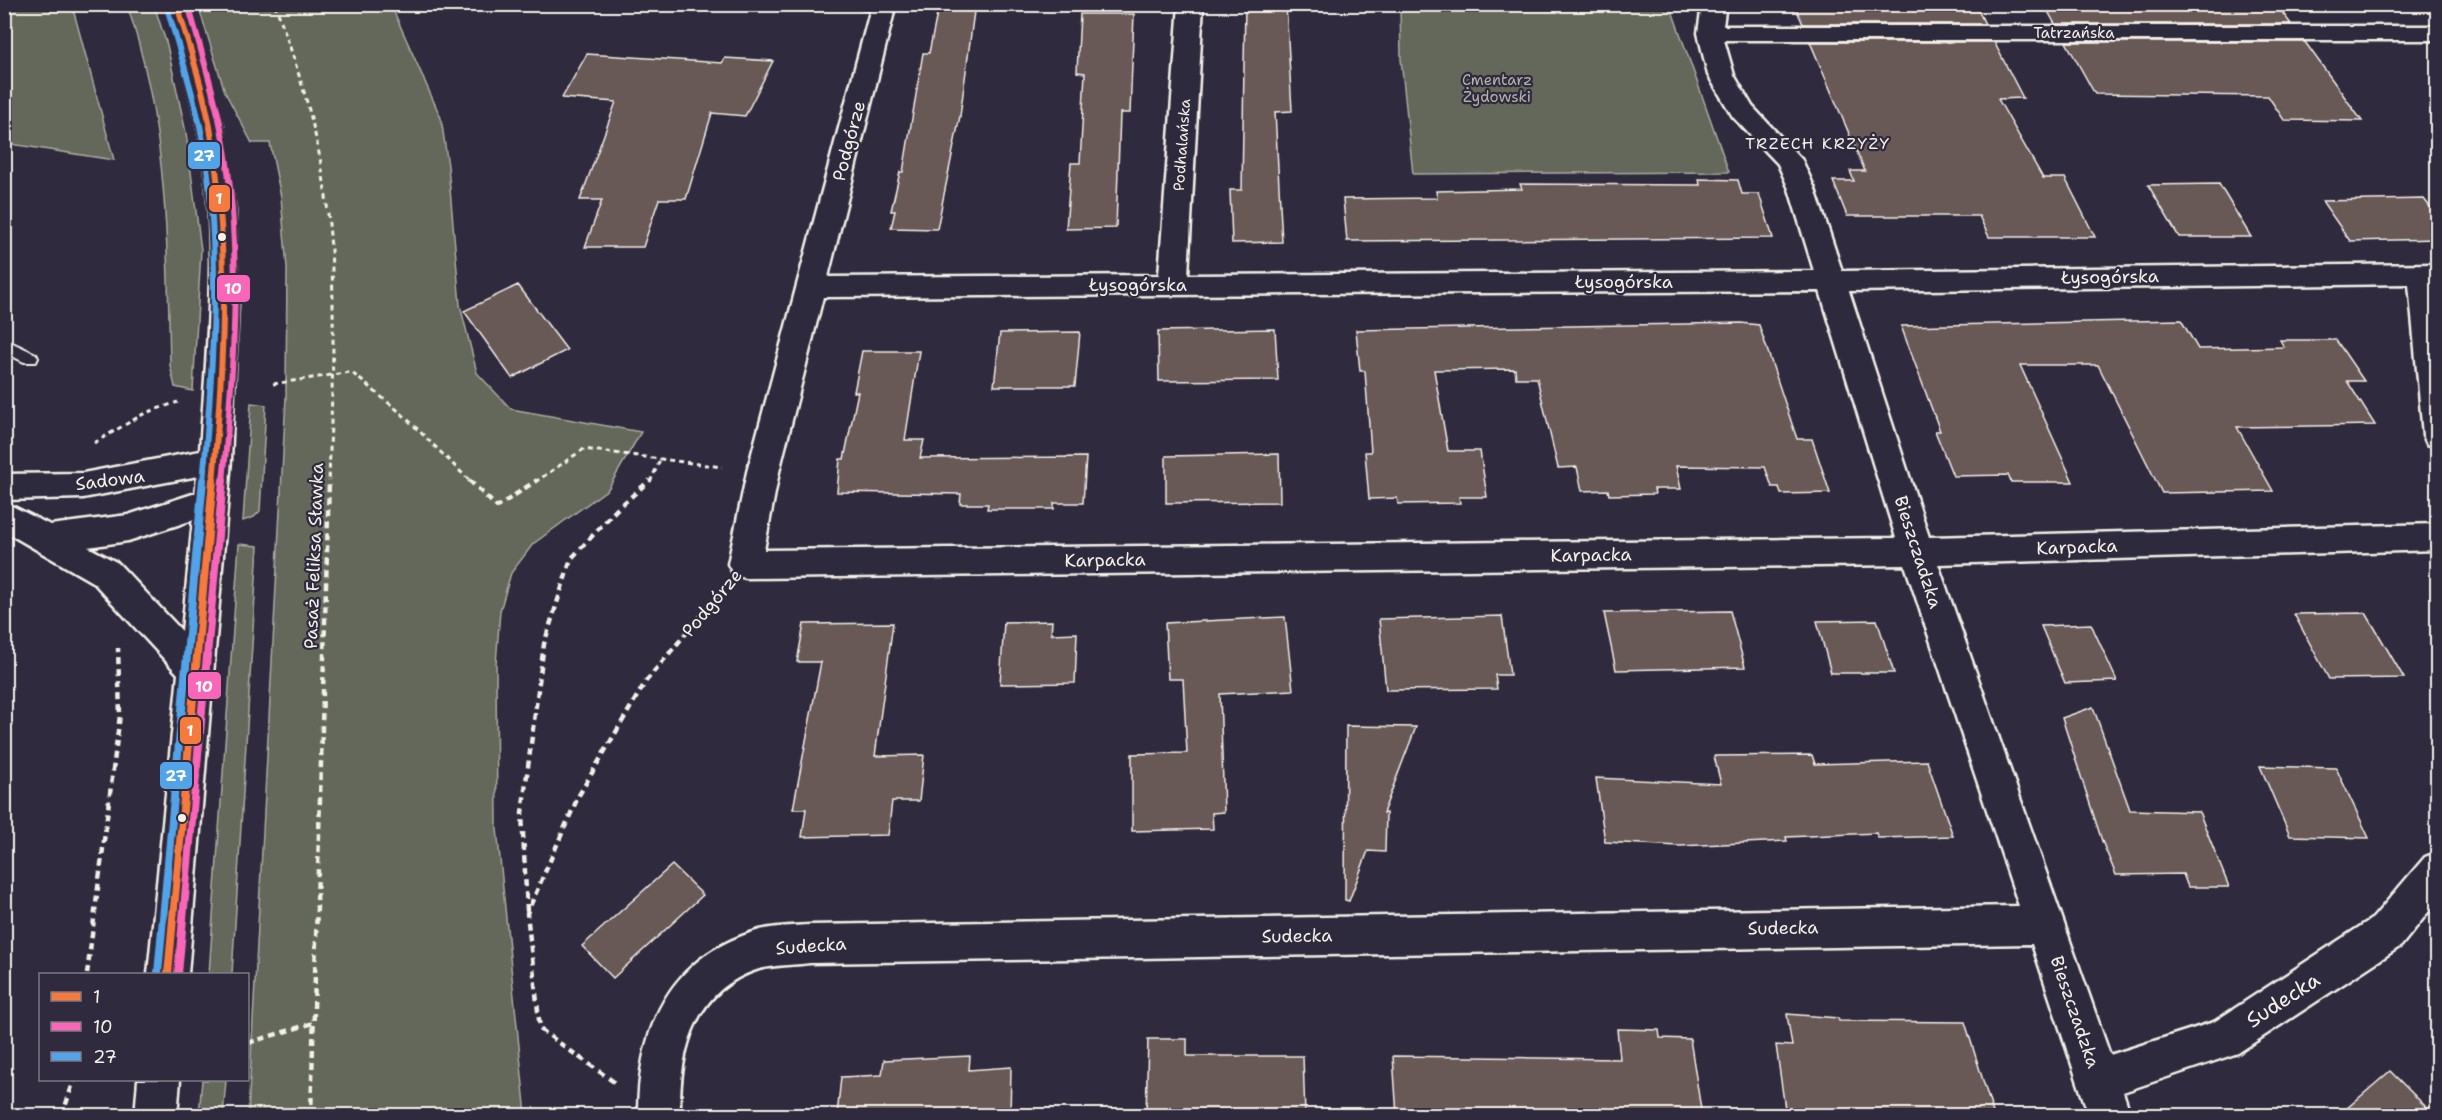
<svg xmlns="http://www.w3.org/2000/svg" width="2442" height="1120" font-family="'Shantell Sans',sans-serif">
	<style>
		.green { fill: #63675a; stroke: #acaca1; stroke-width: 1.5 }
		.building { fill: #675956; stroke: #f4f1e8; stroke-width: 1.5 }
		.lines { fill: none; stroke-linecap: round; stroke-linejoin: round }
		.lane-casing { stroke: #f4f1e8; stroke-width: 4 }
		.street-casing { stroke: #f4f1e8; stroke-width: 5 }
		.secondary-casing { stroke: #f4f1e8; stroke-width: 5 }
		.path-far1 { stroke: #f4f1e8; stroke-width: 3; stroke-dasharray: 5 4; stroke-linecap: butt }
		.path { stroke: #f4f1e8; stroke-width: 4.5; stroke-dasharray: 7 5; stroke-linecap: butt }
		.lane { fill: #2f2a3d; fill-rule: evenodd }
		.street { fill: #2f2a3d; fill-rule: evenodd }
		.secondary { fill: #2f2a3d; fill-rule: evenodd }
		.bus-1-far1-casing { stroke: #2f2a3d; stroke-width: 10 }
		.bus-1-casing { stroke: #2f2a3d; stroke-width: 13 }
		.bus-2-far1-casing { stroke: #2f2a3d; stroke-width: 10 }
		.bus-2-casing { stroke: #2f2a3d; stroke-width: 13 }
		.bus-3-far1-casing { stroke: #2f2a3d; stroke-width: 10 }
		.bus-3-casing { stroke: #2f2a3d; stroke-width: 13 }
		.bus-1-far1 { stroke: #f6793e; stroke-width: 6 }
		.bus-1 { stroke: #f6793e; stroke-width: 8 }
		.bus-2-far1 { stroke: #fa66b7; stroke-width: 6 }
		.bus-2 { stroke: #fa66b7; stroke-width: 8 }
		.bus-3-far1 { stroke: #53a3e8; stroke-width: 6 }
		.bus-3 { stroke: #53a3e8; stroke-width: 8 }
		.bus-dot { fill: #f4f1e8; stroke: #2f2a3d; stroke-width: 2 }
		.labels { text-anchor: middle; stroke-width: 4.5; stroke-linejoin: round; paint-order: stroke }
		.far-street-label { font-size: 15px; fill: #f4f1e8; stroke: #2f2a3d }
		.far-park-label { font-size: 15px; fill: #b3b3a8; stroke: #2f2a3d }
		.far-neighbourhood-label { font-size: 16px; letter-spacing: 1.5px; fill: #f4f1e8; stroke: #2f2a3d }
		.street-label { font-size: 18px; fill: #f4f1e8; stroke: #2f2a3d }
		.near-street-label { font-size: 21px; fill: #f4f1e8; stroke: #2f2a3d }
		.line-badge { stroke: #2f2a3d; stroke-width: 2 }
		.badge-label { font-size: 16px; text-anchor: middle; font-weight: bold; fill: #fff }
	</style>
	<rect width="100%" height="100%" fill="#2f2a3d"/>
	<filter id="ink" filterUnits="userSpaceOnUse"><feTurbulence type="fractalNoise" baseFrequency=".0167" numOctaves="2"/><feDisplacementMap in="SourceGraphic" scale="12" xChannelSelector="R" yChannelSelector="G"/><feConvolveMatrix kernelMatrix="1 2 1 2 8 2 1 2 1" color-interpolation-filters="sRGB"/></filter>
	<g filter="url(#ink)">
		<path class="green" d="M4,5H72L114,160L5,143Z
			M127,5H154L167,45L186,133L201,250L193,391L175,387L170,365C167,240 168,125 127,5Z
			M198,5H391L441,118L448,166L460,305L477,373L511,409L641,432L608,489L533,544L511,573L500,611L496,664L497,829L526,1115H248L286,397L287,268L281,197L270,143H252L225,92Z
			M1400,5H1670L1729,172L1413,174L1401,59Z
			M251,403L266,405L260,511L254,517L243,521Z
			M239,544L258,546L232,974H209Z
			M202,1080H226L223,1115H199Z"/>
		<path class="building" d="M939,4H975L960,116L937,229L891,228L895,211H891L900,172H903L923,53H929Z
			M1245,4H1286L1292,111L1275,112L1282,242L1232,243L1230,190H1242Z
			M1794,4H1975L1985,24H1803Z
			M2044,4H2276L2291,24H2055Z
			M1080,14H1134L1130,113H1120L1116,228L1066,229L1071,163H1080L1085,73L1077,72Z
			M1810,42H1994L2023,98L1998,99L2043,178H2065L2095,237H1989L1979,216H1847L1833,181H1854L1850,171H1865Z
			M2066,42H2305L2362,121L2284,120L2268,96L2095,94Z
			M587,54L722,63L725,58L773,61L745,116L712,113L686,199H659L643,247H585L602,200H580L616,102L562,98Z
			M1699,179L1738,180L1742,194H1759L1773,238L1347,241L1343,199L1437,198L1436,191L1522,189L1520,184L1700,185Z
			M2219,184L2251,237H2179L2148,185Z
			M2424,199L2438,217V239L2350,241L2322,201Z
			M518,285L567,350L512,378L464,311Z
			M2181,320L2198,349L2284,347L2280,340H2336L2364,381H2347L2375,425L2237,427L2273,491L2162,493L2098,365H2020L2073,482H2011L2008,475L1953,476L1935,431H1940L1901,326Z
			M1741,323L1759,325L1797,439H1812L1830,493L1781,494L1779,487H1772L1765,467L1676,466L1681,489H1654L1655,494L1609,495L1608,490L1582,491L1577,467L1558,468L1537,378H1516L1515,369L1434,370L1448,451H1480L1487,497H1459L1460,503L1398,504L1397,498L1369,499L1365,452H1371L1365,371H1360L1356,330Z
			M1275,329L1278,380L1159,381L1158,331Z
			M1080,332L1075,386H994L1000,333Z
			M862,351H919L905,440H924L920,458L1086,457L1083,503H1054V509H987L988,504H960L961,494L837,492L840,459H844L858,392H854Z
			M1279,454L1280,502L1166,503V456Z
			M1730,611L1745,667L1616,670L1604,613Z
			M2366,613L2404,678L2329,679L2294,614Z
			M1502,616L1510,675H1495L1497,689L1386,690L1379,619Z
			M1285,617L1293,690L1220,694L1224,812L1212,813L1213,829L1132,831V754L1187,753L1183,679H1168L1165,623Z
			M1877,620L1894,673H1831L1817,621Z
			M1052,621L1051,634L1077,633L1075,683L1000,684L1004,622Z
			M893,623L875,756L924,755L919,801H892L888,835L802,837L806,809H793L821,662H797L804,624Z
			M2091,624L2117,681L2065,683L2041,626Z
			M2093,707L2130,810L2199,812L2229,887H2188L2183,874L2116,875L2102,841L2062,718Z
			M1346,726L1416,727L1383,813H1386L1385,852L1368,851L1349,901L1345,900Z
			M1812,755L1815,764L1927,761L1953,836L1878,838L1876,833L1786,837L1787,841L1679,846L1605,842L1596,778L1721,784L1714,756Z
			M2260,766L2336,768L2369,838L2290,836Z
			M672,865L703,895L613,978L582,946Z
			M1787,1014L1838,1018L1839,1021L1965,1022L1994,1116H1786L1776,1045L1792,1046Z
			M1617,1029L1659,1030L1660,1038L1690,1039L1702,1116H1397L1393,1056L1620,1059Z
			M1148,1039H1187V1056H1303L1305,1116H1146Z
			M970,1056L969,1070L1011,1067L1010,1116H837L841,1077L882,1075L884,1060Z
			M2390,1071L2435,1116H2338Z"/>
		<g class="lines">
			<g class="lane-casing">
				<path id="lane" d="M848,4H889L891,6C883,13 856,11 848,4Z
					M4,339L36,354L38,358L36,362H24L4,352Z"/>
			</g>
			<g class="street-casing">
				<path id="street" d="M872,4H896L828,277L1159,275L1179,4H1203L1188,275L1814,271L1789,189L1778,164L1733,117L1708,75L1698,33L1702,4H1726L1723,26H2438V40H1724L1734,75L1752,106L1802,160L1815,189L1842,271L2438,264V447L2427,444L2423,435L2409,284L1849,291L1929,537L2438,524V550L1938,564L2110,1055L2214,1022L2373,918L2425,857L2438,852V900L2401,946L2238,1053L2123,1092L2131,1116H2089L2032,944L810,963C793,965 775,965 759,969C692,990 679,1054 680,1116H638C638,1027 669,956 760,930C776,926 794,926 810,925L2019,906L1905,565L745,578L733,574L728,564L747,472ZM1820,291L1896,538L764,550L779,472L823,297Z"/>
			</g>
			<g class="secondary-casing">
				<path id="secondary" d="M165,4H189L223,125L235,210L238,305L231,460L188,974H148L178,674L94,583L4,531V502L50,525L128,515L196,493L198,476L83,498L4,500V474L83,473L200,451C207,343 220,230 197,124C188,84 176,44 165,4ZM193,520L182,631L118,563L88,547L128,541Z
					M138,1080H180L177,1116H135Z"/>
			</g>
			<path class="path-far1" d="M275,4C295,60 314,117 323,176C339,276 332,380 329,482
				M273,384L351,372L401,413L471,482
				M94,443L145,413L178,402
				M535,482L584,449L722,467
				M650,482L661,458"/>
			<path class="path" d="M469,480L497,507L537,480
				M527,911L522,813L544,644L571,559L616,510L650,480
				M87,974L120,715L118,648
				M248,1043L313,1023
				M614,1082L540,1029L527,913L579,795L646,681L720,593
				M62,1116L74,1080
				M311,1116L329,480"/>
			<use href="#lane" class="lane"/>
			<use href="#street" class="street"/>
			<use href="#secondary" class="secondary"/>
			<g class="bus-1-far1-casing">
				<path id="bus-1-far1" d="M177,4C188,44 203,86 210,127C230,244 224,364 213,482"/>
			</g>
			<g class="bus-1-casing">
				<path id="bus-1" d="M168,974L213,480"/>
			</g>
			<g class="bus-2-far1-casing">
				<path id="bus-2-far1" d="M188,4C199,43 211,83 220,123C244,237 234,367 223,482"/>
			</g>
			<g class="bus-2-casing">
				<path id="bus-2" d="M178,974L223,480"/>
			</g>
			<g class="bus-3-far1-casing">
				<path id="bus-3-far1" d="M167,7C178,46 191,86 200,126C223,235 213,371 203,482"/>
			</g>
			<g class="bus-3-casing">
				<path id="bus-3" d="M158,973L203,480"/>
			</g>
			<use href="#bus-1-far1" class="bus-1-far1"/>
			<use href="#bus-1" class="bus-1"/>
			<use href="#bus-2-far1" class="bus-2-far1"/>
			<use href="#bus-2" class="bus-2"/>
			<use href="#bus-3-far1" class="bus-3-far1"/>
			<use href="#bus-3" class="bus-3"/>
		</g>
	</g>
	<g class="bus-dot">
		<circle cx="222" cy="237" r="5"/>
		<circle cx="182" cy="818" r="5"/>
	</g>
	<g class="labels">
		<g class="far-street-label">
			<text x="2074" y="38">Tatrzańska</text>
			<text transform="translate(1182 145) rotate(-86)" y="5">Podhalańska</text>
		</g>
		<g class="far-park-label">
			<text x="1497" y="85">Cmentarz<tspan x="1497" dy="17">Żydowski</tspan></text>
		</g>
		<g class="far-neighbourhood-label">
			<text x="1818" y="149">TRZECH KRZYŻY</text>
		</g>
		<g class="street-label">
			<text transform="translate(849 141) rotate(-75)" y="6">Podgórze</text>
			<text transform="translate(2110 277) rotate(-1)" y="6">Łysogórska</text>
			<text x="1624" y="288">Łysogórska</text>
			<text x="1138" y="291">Łysogórska</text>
			<text transform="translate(110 480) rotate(-7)" y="6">Sadowa</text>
			<text transform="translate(2077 547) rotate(-2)" y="6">Karpacka</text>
			<text transform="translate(1918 552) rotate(72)" y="6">Bieszczadzka</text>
			<text transform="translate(1591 555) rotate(-1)" y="6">Karpacka</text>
			<text transform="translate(314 556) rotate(-88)" y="6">Pasaż Feliksa Sławka</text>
			<text transform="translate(1105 560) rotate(-1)" y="6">Karpacka</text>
			<text transform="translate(712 603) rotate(-50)" y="6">Podgórze</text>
			<text transform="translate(1783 928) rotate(-1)" y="6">Sudecka</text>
			<text transform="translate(1297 936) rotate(-1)" y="6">Sudecka</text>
			<text transform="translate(811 946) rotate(-4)" y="6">Sudecka</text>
			<text transform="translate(2075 1012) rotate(71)" y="6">Bieszczadzka</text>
		</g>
		<g class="near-street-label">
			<text transform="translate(2283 1000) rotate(-33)" y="7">Sudecka</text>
		</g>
	</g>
	<g class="line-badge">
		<rect x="187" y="141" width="34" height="29" rx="6" fill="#53a3e8"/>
		<rect x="208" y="184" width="23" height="29" rx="6" fill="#f6793e"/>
		<rect x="216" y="274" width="35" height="29" rx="6" fill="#fa66b7"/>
		<rect x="187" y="671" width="35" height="29" rx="6" fill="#fa66b7"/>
		<rect x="179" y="716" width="23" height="29" rx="6" fill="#f6793e"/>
		<rect x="159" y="761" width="34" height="29" rx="6" fill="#53a3e8"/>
	</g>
	<g class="badge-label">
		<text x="204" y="161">27</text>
		<text x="219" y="204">1</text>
		<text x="233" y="294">10</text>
		<text x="204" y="692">10</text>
		<text x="190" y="736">1</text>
		<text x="176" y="781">27</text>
	</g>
	<rect width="2442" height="1120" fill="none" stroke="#2f2a3d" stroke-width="24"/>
	<rect x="12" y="12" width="2418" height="1096" fill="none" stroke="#f4f1e8" stroke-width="2" filter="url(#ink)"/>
	<rect x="39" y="973" width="210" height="108" fill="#2f2a3d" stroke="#7e7a81" stroke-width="1.5"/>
	<rect x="51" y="992" width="30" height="9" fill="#f6793e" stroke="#7e7a81" stroke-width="1.5"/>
	<text x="93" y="1003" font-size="18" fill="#f4f1e8">1</text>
	<rect x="51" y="1022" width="30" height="9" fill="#fa66b7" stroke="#7e7a81" stroke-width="1.5"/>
	<text x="93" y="1033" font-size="18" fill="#f4f1e8">10</text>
	<rect x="51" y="1052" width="30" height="9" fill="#53a3e8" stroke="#7e7a81" stroke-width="1.5"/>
	<text x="93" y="1063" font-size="18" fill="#f4f1e8">27</text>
</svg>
